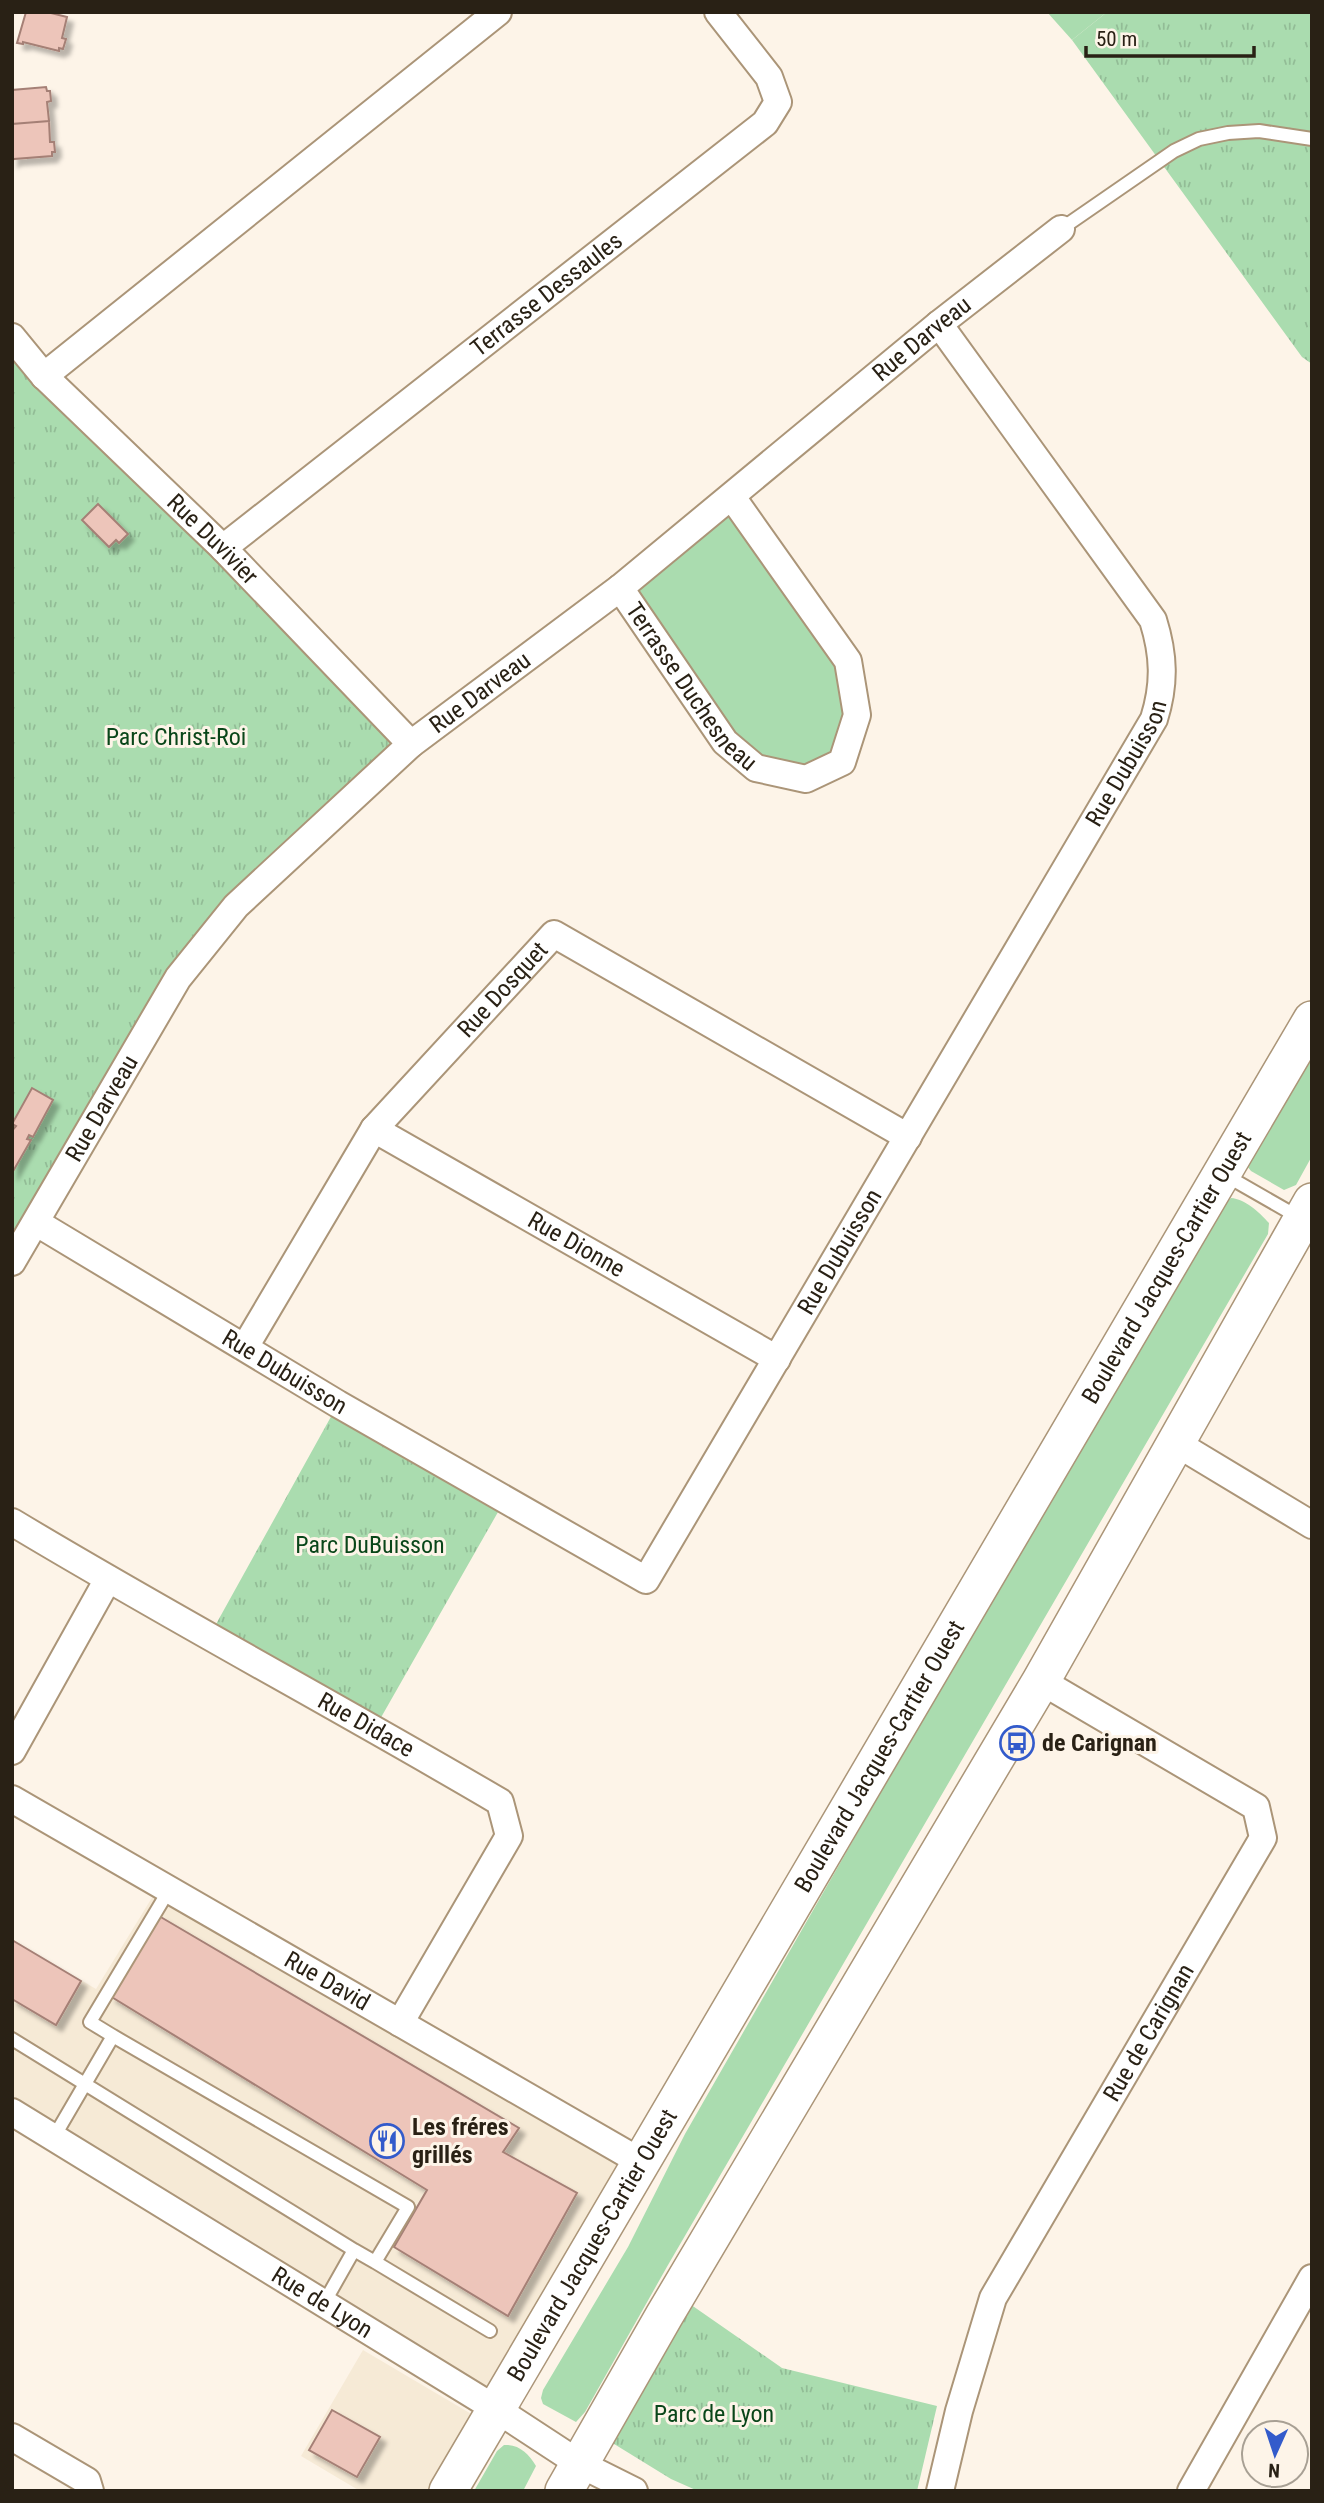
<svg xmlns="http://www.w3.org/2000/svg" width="1324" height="2503" font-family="'Roboto Condensed',sans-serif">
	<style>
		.commercial { fill: #f6ead6 }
		.green { fill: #aadcaf }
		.park { fill: url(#park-tufts) }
		.building { fill: #edc5ba; stroke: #a58076; stroke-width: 2; filter: url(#shadow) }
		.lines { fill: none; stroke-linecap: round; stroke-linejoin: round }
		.service-casing { stroke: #ab9578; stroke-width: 16 }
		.minor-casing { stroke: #ab9578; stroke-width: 30 }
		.secondary-casing { stroke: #ab9578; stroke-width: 40 }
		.service { stroke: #fff; stroke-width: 12 }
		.minor { stroke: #fff; stroke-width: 26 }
		.secondary { stroke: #fff; stroke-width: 37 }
		.labels { text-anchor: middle; stroke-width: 6; stroke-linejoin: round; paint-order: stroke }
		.street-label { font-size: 24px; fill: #292115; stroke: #fdf4e8 }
		.park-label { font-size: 24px; fill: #094619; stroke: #fdf4e8 }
		.poi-label { font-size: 24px; font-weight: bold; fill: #292115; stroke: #fdf4e8; text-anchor: start }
	</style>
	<defs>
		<pattern id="park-tufts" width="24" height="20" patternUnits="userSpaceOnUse" patternTransform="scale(1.75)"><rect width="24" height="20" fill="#aadcaf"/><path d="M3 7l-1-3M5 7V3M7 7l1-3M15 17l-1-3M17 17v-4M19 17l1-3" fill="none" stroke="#92bc96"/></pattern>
		<filter id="shadow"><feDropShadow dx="6" dy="6" stdDeviation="2" flood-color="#0004"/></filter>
	</defs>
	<rect width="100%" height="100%" fill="#fdf4e8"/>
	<path class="commercial" d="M153,1896L649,2182L504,2429L12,2127V1939L96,1989Z
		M363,2350L473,2415L428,2491H360L301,2456Z"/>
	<path class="green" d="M1047,12H1107L1072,40Z
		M732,497L848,661L842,762L806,779L756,768L620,588Z
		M1312,1047V1156L1296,1185L1284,1190L1251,1171L1247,1166Z
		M1231,1198C1245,1199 1259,1212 1269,1223L1268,1234L668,2265L585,2412L576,2422L543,2404L541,2398L543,2390L628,2247L685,2134L989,1603L1221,1208Z
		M504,2445C519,2444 529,2454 536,2466L523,2491H474L497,2451Z"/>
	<path class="park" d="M1107,12H1312V364L1302,357L1072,40Z
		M12,337L411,744L236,906L12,1262Z
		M338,1404L506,1498L375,1728L210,1635Z
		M687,2302L782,2368L937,2406L917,2491H698L671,2479L606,2439Z"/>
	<path class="building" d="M26,12H47L67,17L62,38L66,39L63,49L59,48V51L23,42V44L17,43Z
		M46,87L47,91H50L51,101L47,102L49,121L12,124V90Z
		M49,121L50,142H54L55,152H52V156L14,159L12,161V124Z
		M98,504L128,534L119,543L116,540L109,547L82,520Z
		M32,1088L53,1100L33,1137L29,1135L27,1139L31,1140L12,1173V1131L16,1126L12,1124Z
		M159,1916L519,2128L503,2152L577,2193L508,2316L394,2247L427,2190L110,1996Z
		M12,1940L81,1981L56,2025L12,1999Z
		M332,2410L380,2437L357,2477L309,2450Z"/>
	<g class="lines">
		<g class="service-casing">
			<path id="service" d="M1061,229L1174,151L1199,139L1228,133L1259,131L1312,139
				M1225,1175L1300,1218
				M113,2036L90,2022L169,1890
				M12,2039L354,2250
				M54,2137L113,2036L408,2207L375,2262L354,2250L324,2303
				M375,2262L490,2331"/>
		</g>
		<g class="minor-casing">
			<g id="minor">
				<path id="s1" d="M12,337L44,376L223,548L411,744"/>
				<path d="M44,376L498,12"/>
				<path id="s2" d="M223,548L765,123L778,102L769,77L718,12"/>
				<path id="s3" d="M620,588L725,742L756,768L806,779L842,762L857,715L848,661L732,497"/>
				<path id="s4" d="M374,1129L777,1359"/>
				<path id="s5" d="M37,1223L338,1404L646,1580L1154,719C1165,684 1164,655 1153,620L939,324"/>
				<path id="s6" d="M12,1262L178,978L236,906L411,744L620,588L939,324L1061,229"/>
				<path id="s7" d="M245,1347L374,1129L554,934L908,1137"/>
				<path d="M1176,1443L1312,1525"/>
				<path id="s8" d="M12,1522C173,1619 339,1707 500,1802L509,1836L400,2023"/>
				<path d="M12,1751L108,1579"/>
				<path id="s9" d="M12,1799L641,2162"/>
				<path id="s10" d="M12,2112L496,2409L580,2464L634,2491"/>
				<path d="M12,2437L87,2481L90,2491"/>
				<path id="s11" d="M940,2491L959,2411L993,2298L1263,1838L1256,1807L1041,1681"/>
				<path d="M1191,2491L1312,2278"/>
			</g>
		</g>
		<g class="secondary-casing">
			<g id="secondary">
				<path id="s12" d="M448,2491L1312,1020"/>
				<path d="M564,2491L664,2316L1041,1681L1312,1202"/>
			</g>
		</g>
		<use href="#service" class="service"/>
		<use href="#minor" class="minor"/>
		<use href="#secondary" class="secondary"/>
	</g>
	<defs>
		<g id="bus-ring" transform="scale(1.75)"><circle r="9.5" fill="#fdf4e8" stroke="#335bcb" stroke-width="1.5"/><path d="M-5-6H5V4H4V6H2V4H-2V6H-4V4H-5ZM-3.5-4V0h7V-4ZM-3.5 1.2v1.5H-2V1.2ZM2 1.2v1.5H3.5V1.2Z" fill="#335bcb"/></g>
		<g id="restaurant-ring" transform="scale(1.75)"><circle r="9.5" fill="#fdf4e8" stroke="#335bcb" stroke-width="1.5"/><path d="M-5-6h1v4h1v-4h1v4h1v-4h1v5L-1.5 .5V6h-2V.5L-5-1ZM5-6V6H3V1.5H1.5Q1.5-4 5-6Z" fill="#335bcb"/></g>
	</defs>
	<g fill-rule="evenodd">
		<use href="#bus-ring" x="1017" y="1743"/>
		<use href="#restaurant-ring" x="387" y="2141"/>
	</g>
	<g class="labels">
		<g class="street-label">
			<text dy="8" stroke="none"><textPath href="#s2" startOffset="411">Terrasse Dessaules</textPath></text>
			<text dy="8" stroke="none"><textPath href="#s6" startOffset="1312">Rue Darveau</textPath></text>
			<text dy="8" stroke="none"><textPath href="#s1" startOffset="285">Rue Duvivier</textPath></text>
			<text dy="8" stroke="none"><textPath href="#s3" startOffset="122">Terrasse Duchesneau</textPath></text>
			<text dy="8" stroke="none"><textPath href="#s6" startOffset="746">Rue Darveau</textPath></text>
			<text dy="8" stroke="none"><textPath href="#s5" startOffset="1654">Rue Dubuisson</textPath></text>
			<text dy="8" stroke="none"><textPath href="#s7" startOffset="443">Rue Dosquet</textPath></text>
			<text dy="8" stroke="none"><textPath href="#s6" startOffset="178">Rue Darveau</textPath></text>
			<text dy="8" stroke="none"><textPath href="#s4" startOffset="233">Rue Dionne</textPath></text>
			<text dy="8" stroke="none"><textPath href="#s5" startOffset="1087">Rue Dubuisson</textPath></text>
			<text dy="8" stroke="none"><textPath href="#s12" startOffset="1419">Boulevard Jacques-Cartier Ouest</textPath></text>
			<text dy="8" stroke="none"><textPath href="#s5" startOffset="289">Rue Dubuisson</textPath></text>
			<text dy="8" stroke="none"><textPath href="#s8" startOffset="408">Rue Didace</textPath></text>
			<text dy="8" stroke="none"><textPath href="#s12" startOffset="852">Boulevard Jacques-Cartier Ouest</textPath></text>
			<text dy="8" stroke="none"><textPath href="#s9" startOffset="364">Rue David</textPath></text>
			<text dy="8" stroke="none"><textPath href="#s11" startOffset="508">Rue de Carignan</textPath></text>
			<text dy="8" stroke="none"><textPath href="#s12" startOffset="285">Boulevard Jacques-Cartier Ouest</textPath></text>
			<text dy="8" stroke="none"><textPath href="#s10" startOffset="364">Rue de Lyon</textPath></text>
		</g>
		<g class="park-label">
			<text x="176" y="745">Parc Christ-Roi</text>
			<text x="370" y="1553">Parc DuBuisson</text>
			<text x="714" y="2422">Parc de Lyon</text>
		</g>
		<g class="poi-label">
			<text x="1042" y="1751">de Carignan</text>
			<text x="412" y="2135">Les fréres<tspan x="412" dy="28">grillés</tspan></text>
		</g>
	</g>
	<rect width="1324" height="2503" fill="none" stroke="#292115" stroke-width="28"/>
	<g transform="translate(1275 2454) rotate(183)"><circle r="33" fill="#fdf4e8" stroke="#a8a094" stroke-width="2"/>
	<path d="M0-5L12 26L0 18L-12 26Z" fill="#335bcb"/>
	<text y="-10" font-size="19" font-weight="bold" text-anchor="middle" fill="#292115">N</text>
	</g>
	<path d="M1086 46v10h168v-10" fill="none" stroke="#292115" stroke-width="3.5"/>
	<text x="1096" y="46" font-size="21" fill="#292115" stroke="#fdf4e8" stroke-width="5" paint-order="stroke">50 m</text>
</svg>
